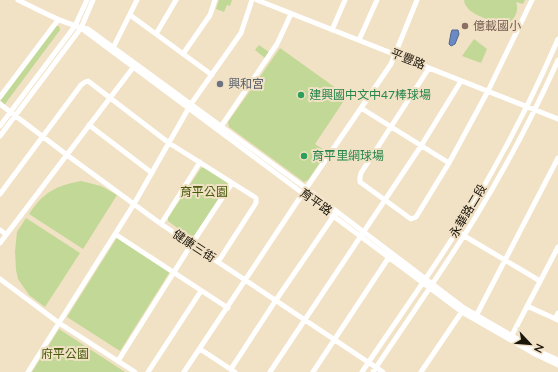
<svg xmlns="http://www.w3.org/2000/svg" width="558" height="372" font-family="Lato,'Noto Sans TC',sans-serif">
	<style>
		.green { fill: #c2d896 }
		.water { fill: #6a8ac5; stroke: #52678d }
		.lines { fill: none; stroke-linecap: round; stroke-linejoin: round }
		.minor { stroke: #fff; stroke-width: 5 }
		.education-dot { fill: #8d6e63; stroke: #f1e1c5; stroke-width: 1.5 }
		.worship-dot { fill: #6b7280; stroke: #f1e1c5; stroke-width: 1.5 }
		.leisure-dot { fill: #2e9e5b; stroke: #f1e1c5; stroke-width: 1.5 }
		.labels { text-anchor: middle; stroke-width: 4; stroke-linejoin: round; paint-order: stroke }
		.education-label { font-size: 12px; fill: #785e54; stroke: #f1e1c5; text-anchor: start }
		.street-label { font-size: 12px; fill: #1b160b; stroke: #f1e1c5 }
		.worship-label { font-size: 12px; fill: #5b616d; stroke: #f1e1c5; text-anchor: start }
		.leisure-label { font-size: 12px; fill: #27864d; stroke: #f1e1c5; text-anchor: start }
		.park-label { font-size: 12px; fill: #485b0d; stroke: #f1e1c5 }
	</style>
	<rect width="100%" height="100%" fill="#f1e1c5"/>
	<path class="green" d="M219,0H232L230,6L227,5L224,12L216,9Z
		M464,0H525L523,4L516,2C520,12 513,24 501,24C489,19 466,15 464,0Z
		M55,26H59L60,30L5,104H4L1,101V99Z
		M474,39L487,49L481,63L462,56Z
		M259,45L269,52L265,58L255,50Z
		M280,48L347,96L315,144L327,152L308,180L304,182L229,127L228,122Z
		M204,167L227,182L228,185L194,237L191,238L168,221V218L201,168Z
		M81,181L101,186L117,195L83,249L29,214C44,192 55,186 81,181Z
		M26,218L80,253L45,307L29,295L18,279L16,270L15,251L17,232Z
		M118,236L171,270L120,351L67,317Z
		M59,329L125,372H32Z"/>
	<path class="water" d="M452,30H458L459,34L455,44L451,46L449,44L451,33Z"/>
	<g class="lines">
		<path class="minor" d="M18,0C41,11 63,24 88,29L307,189L464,308L538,351L558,360
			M257,0L558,119
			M130,15L212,75
			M81,28L462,312L535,354L558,365
			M332,30L345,0
			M156,34L176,0
			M359,40L377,0
			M113,48L137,0
			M183,54L210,15L215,0
			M429,68L361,173L360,177V182L411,219L416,217L449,163L488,91L532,0
			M0,97L58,20
			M0,104L67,155L161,224L383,372
			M361,108L449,163
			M89,125L152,173
			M0,126L75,26L87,0
			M220,128L277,44L291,14
			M0,136L81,28L93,0
			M0,194L81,85L85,82L88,81L169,143L256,198V203L218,262
			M161,224L200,162
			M0,230L6,234
			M456,231L540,281
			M115,234L228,308
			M0,243L135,65
			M0,279L59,323L135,372
			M527,306L558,320
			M476,316L558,158
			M555,319L558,313
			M511,337L558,247
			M200,349L235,372
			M118,361L191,245L232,183
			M231,369L276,300L335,214
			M28,372L134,204L191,104L241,33L252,0
			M148,372L201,291
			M184,372L303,193L391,64L417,0
			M270,372L421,146L461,81
			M313,372L391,254
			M362,372C394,324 428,277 459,228C496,168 530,104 558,39
			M373,372C407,321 443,270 475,218C506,167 534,114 558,60
			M421,372L463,310"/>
	</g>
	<circle class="education-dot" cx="465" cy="26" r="4"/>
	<circle class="worship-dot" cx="220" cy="84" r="4"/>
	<g class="leisure-dot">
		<circle cx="301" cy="95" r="4"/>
		<circle cx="304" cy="156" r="4"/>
	</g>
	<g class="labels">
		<g class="education-label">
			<text x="473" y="30">億載國小</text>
		</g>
		<g class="street-label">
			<text transform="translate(408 59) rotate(22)" y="4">平豐路</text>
			<text transform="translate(316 202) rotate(36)" y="4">育平路</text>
			<text transform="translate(468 211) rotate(-59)" y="4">永華路二段</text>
			<text transform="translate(194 246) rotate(33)" y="4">健康三街</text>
		</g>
		<g class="worship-label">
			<text x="228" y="88">興和宮</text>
		</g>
		<g class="leisure-label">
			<text x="309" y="99">建興國中文中47棒球場</text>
			<text x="312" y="160">育平里網球場</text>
		</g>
		<g class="park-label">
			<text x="204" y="196">育平公園</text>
			<text x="65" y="358">府平公園</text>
		</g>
	</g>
	<g transform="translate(530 344) rotate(116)" stroke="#f1e1c5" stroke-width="3" paint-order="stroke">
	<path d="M0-3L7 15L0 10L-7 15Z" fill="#1b160b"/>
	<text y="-6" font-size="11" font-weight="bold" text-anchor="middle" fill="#1b160b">N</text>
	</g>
</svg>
